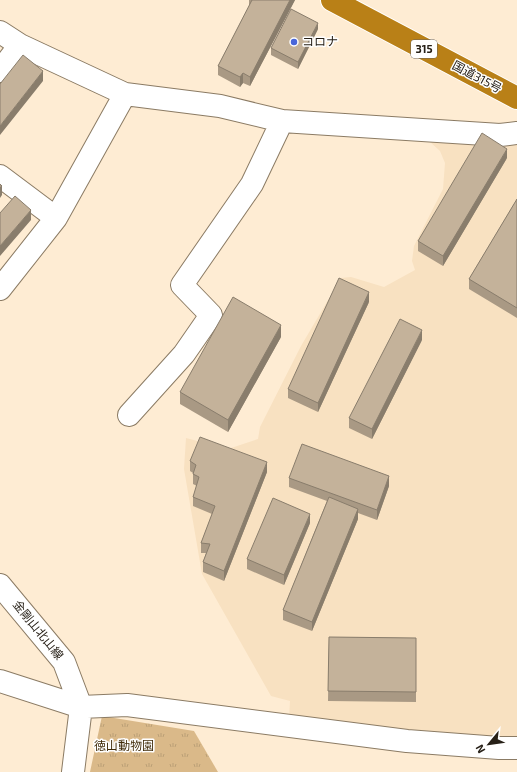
<svg xmlns="http://www.w3.org/2000/svg" width="517" height="772" font-family="'Exo 2','Noto Sans JP',sans-serif">
	<style>
		.built { fill: #f8e1c1 }
		.park { fill: url(#park-tufts) }
		.lines { fill: none; stroke-linecap: round; stroke-linejoin: round }
		.street-casing { stroke: #8b7b64; stroke-width: 24 }
		.highway-casing { stroke: #fff; stroke-width: 24 }
		.street { stroke: #fff; stroke-width: 22 }
		.highway { stroke: #b98017; stroke-width: 22 }
		.wall { fill: #a99984 }
		.shaded-wall { fill: #897d6c }
		.building { fill: #c4b29a; stroke: #897d6c }
		.poi-dot { fill: #4866da; stroke: #fff; stroke-width: 1.5 }
		.labels { text-anchor: middle; stroke-width: 3; stroke-linejoin: round; paint-order: stroke }
		.shield { fill: #fff; stroke: #68635d; stroke-width: 1 }
		.shield-label { font-size: 11px; font-weight: bold; fill: #272017 }
		.poi-label { font-size: 12px; fill: #272017; stroke: #fff; text-anchor: start }
		.street-label { font-size: 12px; fill: #272017; stroke: #fff }
		.park-label { font-size: 12px; fill: #402b09; stroke: #fff }
	</style>
	<defs>
		<pattern id="park-tufts" width="24" height="20" patternUnits="userSpaceOnUse"><rect width="24" height="20" fill="#dab989"/><path d="M3 7l-1-3M5 7V3M7 7l1-3M15 17l-1-3M17 17v-4M19 17l1-3" fill="none" stroke="#bb9f76"/></pattern>
	</defs>
	<rect width="100%" height="100%" fill="#feecd3"/>
	<path class="built" d="M417,130L517,143V738L289,720L290,701L271,696L202,574L184,469L186,438L228,449L258,439L260,427L301,346L341,278L351,277L384,287L415,270L412,261L414,246L443,189L445,163L440,151Z"/>
	<path class="park" d="M102,716L194,731L218,772H90Z"/>
	<g class="lines">
		<g class="street-casing">
			<path id="street" d="M0,32L20,45L125,94L220,106L282,121L500,135L517,133
				M0,71L20,45
				M0,176L56,218
				M0,289L56,218L125,94
				M129,415L184,354L211,315L182,285L252,184L282,121
				M0,585L64,662L81,707L73,772
				M0,681L81,707L127,705L407,741L499,748H517"/>
		</g>
		<g class="highway-casing">
			<path id="highway" d="M332,0L517,98"/>
		</g>
		<use href="#street" class="street"/>
		<use href="#highway" class="highway"/>
	</g>
	<path class="wall" d="M249,0H295L250,86L243,83L240,87L218,75V66L249,6Z
		M318,29L298,69L271,55V48Z
		M507,158L443,266L418,251V241Z
		M517,199V318L469,289V279Z
		M369,302L318,412L288,398V389Z
		M281,337L228,432L180,404V392Z
		M422,340L372,439L349,428V418Z
		M190,461L267,472L224,581L203,572V562L206,553H201V543L212,514L193,506V497L197,486L193,484V473L190,471Z
		M289,478L389,486L377,520L358,513V519L312,631L283,620V610L327,501L289,487Z
		M310,523L284,585L247,569V559Z
		M329,637L416,638V702L328,701Z"/>
	<path class="shaded-wall" d="M290,0H295L250,86V77Z
		M318,23V29L298,69V62Z
		M43,71V81L0,135V126Z
		M243,73V83L240,87V77Z
		M507,149V158L443,266V256Z
		M2,186V195L0,198V188Z
		M31,210V220L0,256V246Z
		M369,292V302L318,412V403Z
		M281,325V337L228,432V420Z
		M422,330V340L372,439V429Z
		M267,462V472L224,581V571Z
		M389,476V486L377,520V510Z
		M358,509V519L312,631V622Z
		M310,514V523L284,585V575Z"/>
	<path class="building" d="M252,0H290L250,77L243,73L240,77L218,66Z
		M291,9L318,23L298,62L271,48Z
		M23,55L43,71L0,126V84Z
		M482,133L507,149L443,256L418,241Z
		M0,184L2,186L0,188Z
		M15,196L31,210L0,246V213Z
		M517,199V308L469,279Z
		M339,278L369,292L318,403L288,389Z
		M233,297L281,325L228,420L180,392Z
		M400,319L422,330L372,429L349,418Z
		M200,437L267,462L224,571L203,562L210,544L201,543L215,506L193,497L199,477L193,474L196,465L190,461Z
		M302,444L389,476L377,510L289,478Z
		M329,497L358,509L312,622L283,610Z
		M273,498L310,514L284,575L247,559Z
		M329,637L416,638V692L328,691Z"/>
	<circle class="poi-dot" cx="294" cy="42" r="4"/>
	<g class="labels">
		<rect class="shield" x="411" y="40" width="26" height="18" rx="3"/>
		<g class="shield-label">
			<text x="424" y="53">315</text>
		</g>
		<g class="poi-label">
			<text x="302" y="46">コロナ</text>
		</g>
		<g class="street-label">
			<text transform="translate(477 77) rotate(28)" y="4">国道315号</text>
			<text transform="translate(38 630) rotate(51)" y="4">金剛山北山線</text>
		</g>
		<g class="park-label">
			<text x="124" y="750">徳山動物園</text>
		</g>
	</g>
	<g transform="translate(489 744) rotate(241)" stroke="#ffffff" stroke-width="3" paint-order="stroke">
	<path d="M0-3L7 15L0 10L-7 15Z" fill="#272017"/>
	<text y="-6" font-size="11" font-weight="bold" text-anchor="middle" fill="#272017">N</text>
	</g>
</svg>
